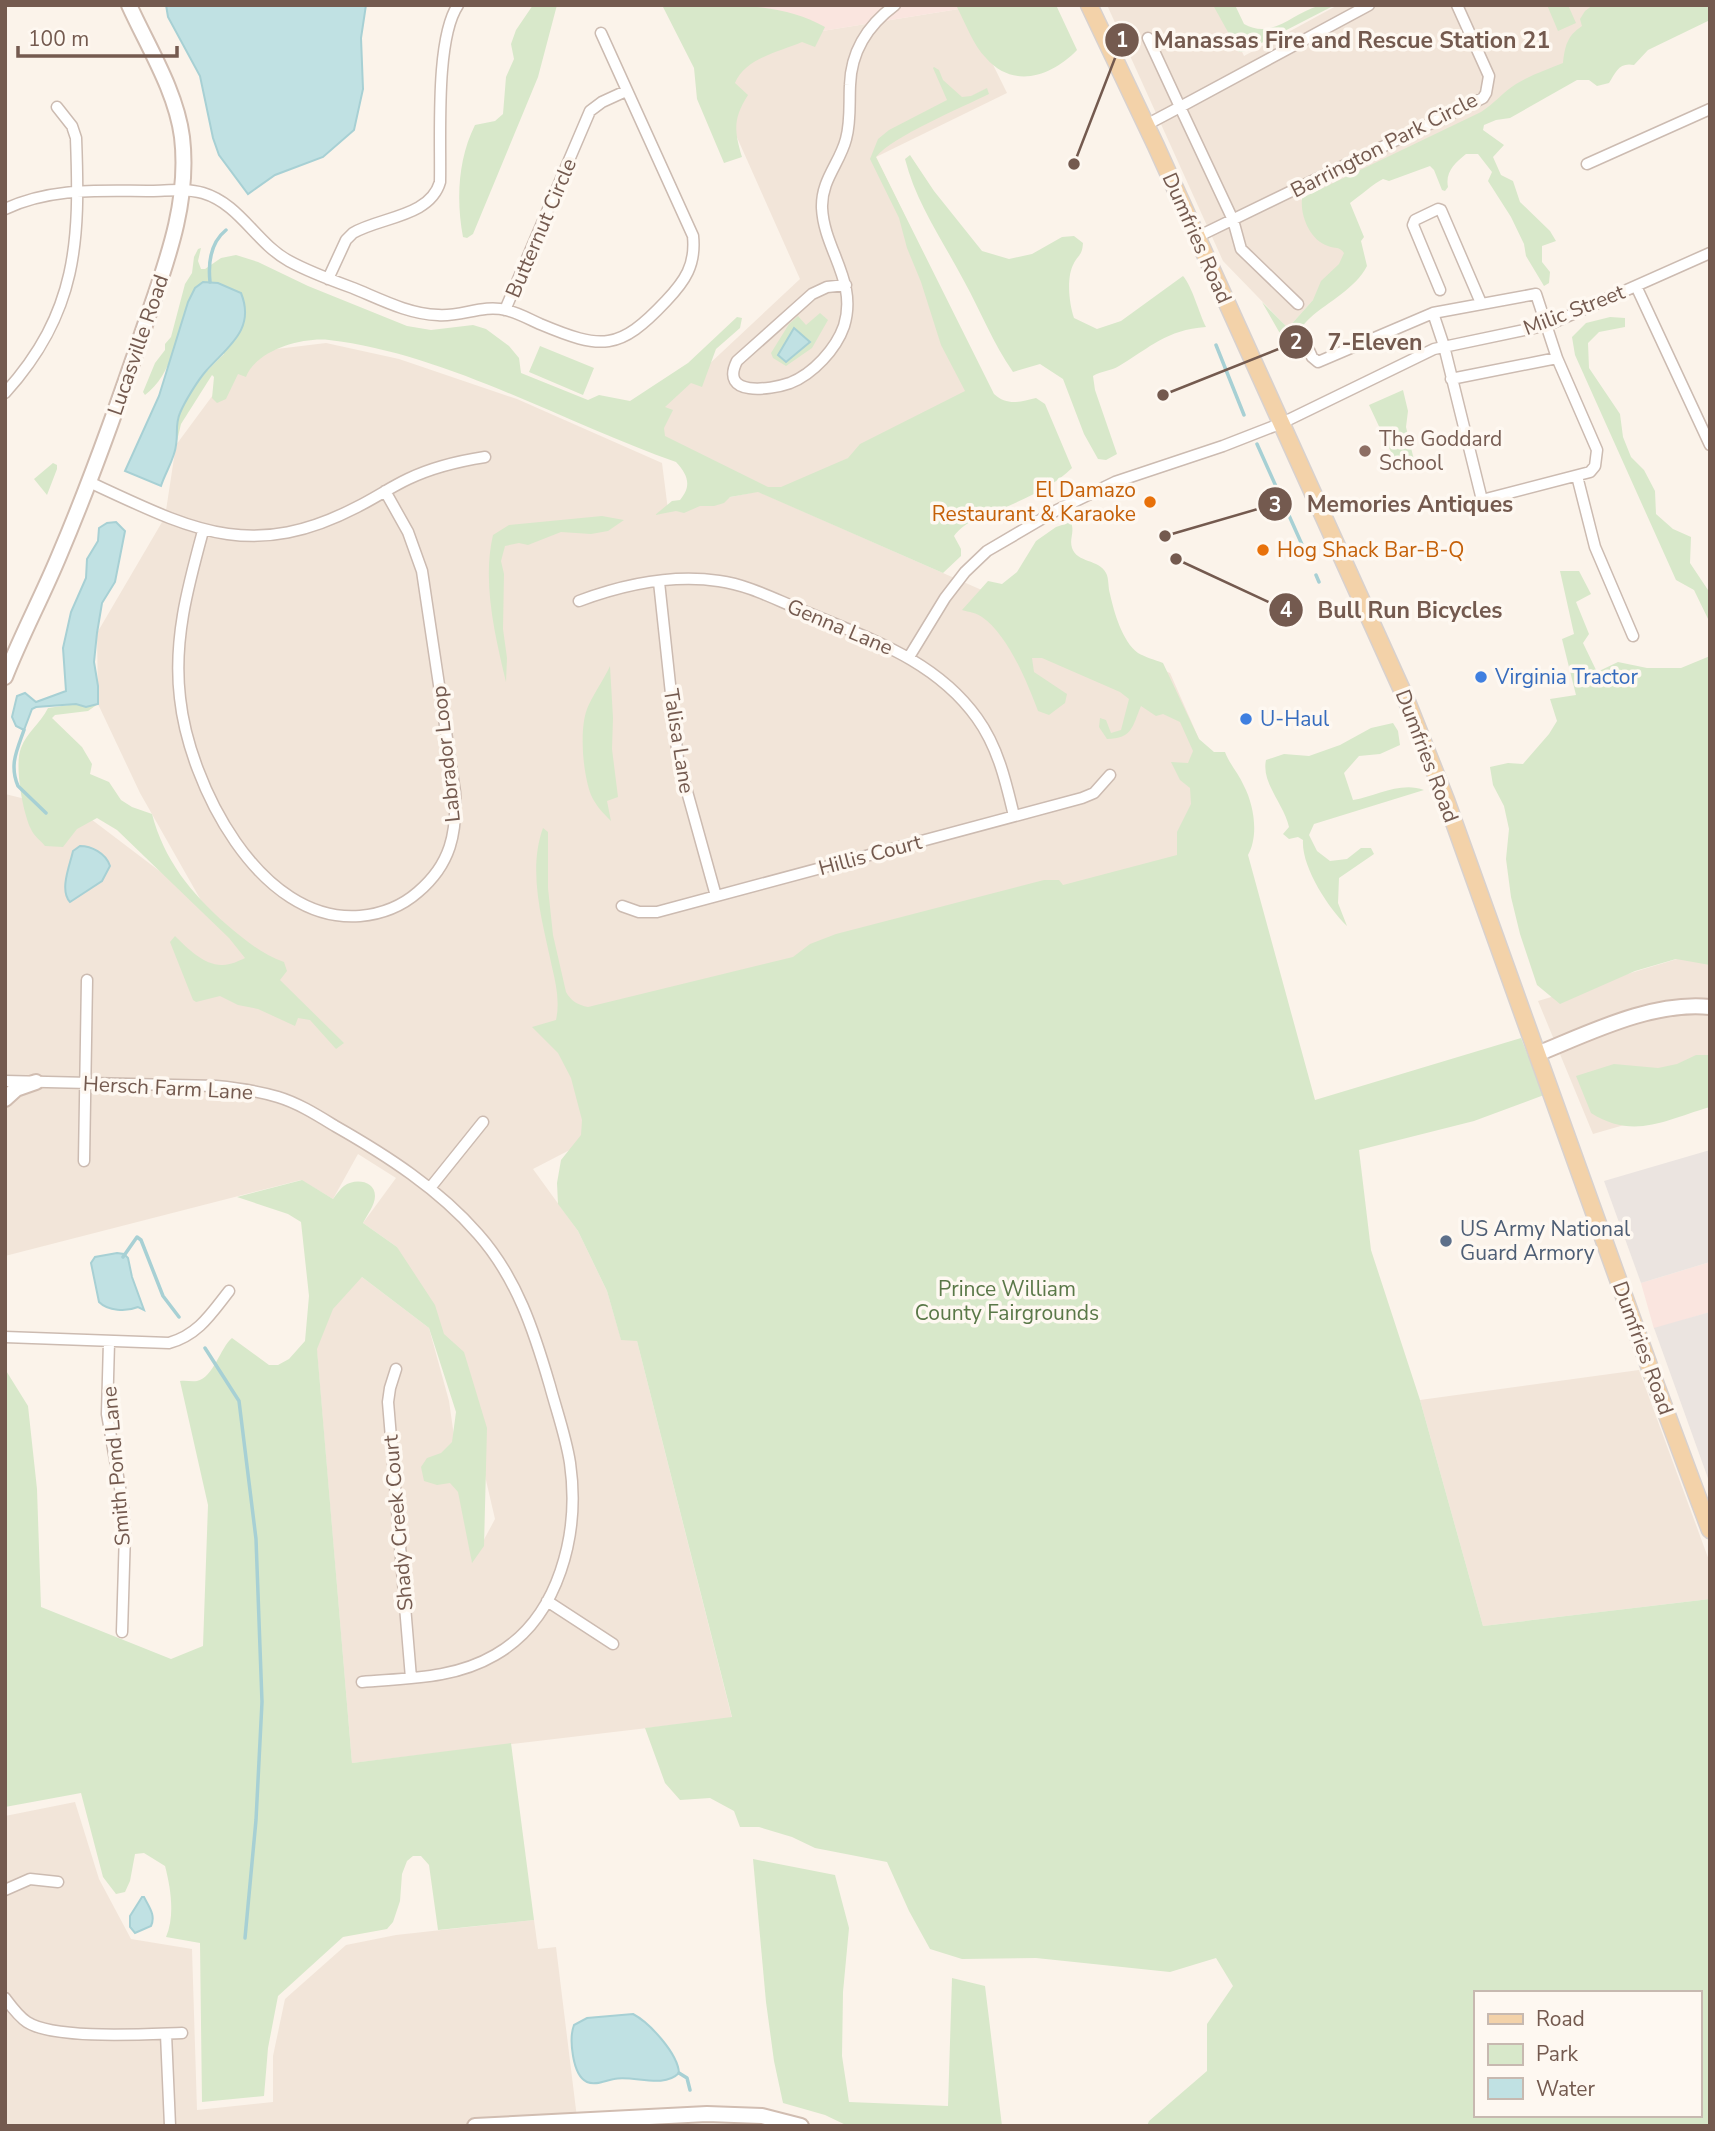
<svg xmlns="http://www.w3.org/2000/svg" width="1715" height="2131" font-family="'Nunito Sans',sans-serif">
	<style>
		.residential { fill: #f2e5d9 }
		.commercial { fill: #fae5df }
		.industrial { fill: #ebe4e0 }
		.green { fill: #d8e8ca; fill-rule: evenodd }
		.water { fill: #c0e1e3; stroke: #a7d0d4; stroke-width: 2 }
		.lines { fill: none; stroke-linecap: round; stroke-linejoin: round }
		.stream { stroke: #a7d0d4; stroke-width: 3.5 }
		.street-casing { stroke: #ccbbb1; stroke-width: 13 }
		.secondary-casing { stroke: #d1bdb1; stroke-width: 18 }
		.primary-casing { stroke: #d8d1ce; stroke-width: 19 }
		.street { stroke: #fff; stroke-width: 10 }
		.secondary { stroke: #fff; stroke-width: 14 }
		.primary { stroke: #f3d2a9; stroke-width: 16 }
		.education-dot { fill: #8d6e63; stroke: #fef8f1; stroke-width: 2.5 }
		.food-dot { fill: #e8710a; stroke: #fef8f1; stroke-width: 2.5 }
		.shop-dot { fill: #3f7fe0; stroke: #fef8f1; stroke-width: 2.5 }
		.service-dot { fill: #5c6f8a; stroke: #fef8f1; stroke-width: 2.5 }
		.labels { text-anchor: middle; stroke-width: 7; stroke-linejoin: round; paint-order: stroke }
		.street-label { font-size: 21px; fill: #745a4f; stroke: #fef8f1 }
		.education-label { font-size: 21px; fill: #785e54; stroke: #fef8f1; text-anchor: start }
		.food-label { font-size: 21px; fill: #c56008; stroke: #fef8f1; text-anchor: end }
		.shop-label { font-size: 21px; fill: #366cbe; stroke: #fef8f1; text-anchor: start }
		.service-label { font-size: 21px; fill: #4e5e75; stroke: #fef8f1; text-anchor: start }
		.park-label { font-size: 21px; fill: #5a7848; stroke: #fef8f1 }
		.leader { fill: none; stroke: #745a4f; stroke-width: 2.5 }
		.callout-dot { fill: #745a4f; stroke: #fef8f1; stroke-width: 2.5 }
		.mark-label { font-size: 21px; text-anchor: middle; font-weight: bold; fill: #fff }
		.callout-label { font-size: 23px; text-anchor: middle; font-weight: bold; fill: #745a4f; stroke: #fef8f1; stroke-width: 7; stroke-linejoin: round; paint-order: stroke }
	</style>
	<rect width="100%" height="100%" fill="#fbf3ea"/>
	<path class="residential" d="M1107,5H1220L1244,56L1338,5H1710V12L1354,179L1297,196L1358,250L1288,328L1223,261Z
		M965,8L1007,93L876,157L989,387L787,489L759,492L1170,673L1242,837L587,1141L533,1169L578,1231L607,1291L621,1339L636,1337L732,1718L352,1763L314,1316L362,1277L429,1328L449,1401L472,1562L495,1519L473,1424L397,1247L363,1223L396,1178L358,1154L333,1199L301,1180L5,1256V794L83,813L203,904L140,793L98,704L97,633L165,517L176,445L244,353L326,343L399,359L517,399L662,463L668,510L755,492L629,439L800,279L711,79L816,32Z
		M1710,949V1100L1593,1134L1538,1001Z
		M1639,1370L1710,1563V1599L1483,1626L1420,1400Z
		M75,1802L99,1879L131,1939L192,1949L197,2110L273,2102V2056L285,1999L346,1945L396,1935L534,1920L538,1949L556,1947L578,2126H5V1816Z"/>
	<path class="commercial" d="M677,5H971L965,8L816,32Z
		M1710,1262V1312L1654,1329L1641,1283Z"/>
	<path class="industrial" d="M1710,1150V1262L1641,1283L1604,1181Z
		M1710,1312V1484L1654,1328Z"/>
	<path class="green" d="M533,5H557L538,77L473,234L467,238L463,237C456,200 458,159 475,125L495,121L503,114L506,77L514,59L511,44L516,30Z
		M662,5C715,5 778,0 825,27L815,47L802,42C779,52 745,58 735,83L748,95C733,119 734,130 742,157L724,163L697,99L694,68Z
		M956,5H1056L1077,50C1051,77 1013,89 986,58C973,45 965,22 956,5Z
		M1213,5H1235L1244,24C1272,40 1293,13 1318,6C1323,4 1330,5 1335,5L1246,51L1239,52Z
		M1547,5H1568L1576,23L1558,31Z
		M1593,5H1710V20L1648,50L1634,65C1619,62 1616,72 1609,83L1597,86L1589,80H1577L1510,118L1496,120L1484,125L1483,130L1504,145L1493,157L1501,175L1513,181L1520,202L1550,231L1556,241L1542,246V262L1550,272L1549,283L1544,286L1526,256L1524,244L1511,217L1488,181L1492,172L1478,154H1466C1455,163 1445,172 1448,187L1445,191L1442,190L1434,170L1430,166L1389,181L1383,179C1374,183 1360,196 1350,203L1364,237L1361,241L1367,266C1355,289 1329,301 1310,318C1302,325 1297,335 1288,342L1286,351L1282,337L1262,302L1288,328L1313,300L1321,281L1339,264L1344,253C1339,246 1336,249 1328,246C1310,240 1300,216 1302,198L1481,112C1495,103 1503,92 1516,84C1531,75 1548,69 1563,63C1565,46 1567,36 1582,26L1580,19L1585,11Z
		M934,67L939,70L943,80L962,97L971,96L987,88L989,94C961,108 893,136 876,157L994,394C1007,406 1020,402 1036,398L1045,404L1072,468C1051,489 1017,502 990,514C974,521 966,521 954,536L961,549V556L943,573L758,492L730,497L724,503L714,506H700L684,513L676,511L655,515L672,501L680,500C692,486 688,475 676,462C564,423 448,354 329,340C303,337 256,350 246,377L238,374L226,399L217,403L212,398L214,377L212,375L181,424L176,445C172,410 200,376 224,354L188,302C179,333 172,375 145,395L143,392L155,363L165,350V344L171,337L185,284L192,273L194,257L198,249L201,248L198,261L201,269H205L221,258L236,255L258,262L308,286L407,326L431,330L473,325L486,329L509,346L519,358L521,373L588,400L599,395L630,401L688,363L737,317L742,318L740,328L716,349L702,387L691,383L665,407L673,410L664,428L665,436L768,487H781L848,458L860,444L965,391L941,345L921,282L907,248L899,218L870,159L878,139L889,130L947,100L933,68Z
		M910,155L934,191L982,251L1009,259L1032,254L1062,237L1074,236L1083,243C1082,255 1080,253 1074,263C1066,277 1069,303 1074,318L1097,329L1121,321L1183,276C1192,286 1199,313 1206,327C1166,330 1151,347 1119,366C1111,371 1101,371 1093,376L1095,390L1117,454L1106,460L1098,459L1084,434L1063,379L1040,364L1013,372C993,343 981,312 964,281C943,241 916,203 905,159Z
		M820,313L828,320L812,348L786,366L773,358L771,353L789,324L798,316L806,325Z
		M1610,317L1625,318V327L1599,332L1588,343L1589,368L1620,414L1623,437L1631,457L1644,470L1655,491L1656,514L1673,529L1691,537L1690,563L1710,593V623L1694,590L1676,580L1575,355L1572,337L1586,323Z
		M540,346L594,368L583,395L529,372Z
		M1403,390L1408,411L1406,427L1414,460L1398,467L1369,405Z
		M53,463L57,465V469L47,495L34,479Z
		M602,516L624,520L608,531L591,534L561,532L528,545L519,543L505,546L501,561L504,574L503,629L507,658L506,682C495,636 482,582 493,535L509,525Z
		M1071,522C1075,533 1069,538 1072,548C1077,563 1099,559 1106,573C1109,578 1108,588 1110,594C1114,612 1122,641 1138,653C1145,657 1155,660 1163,663L1199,739L1214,752H1225C1230,765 1239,774 1244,786C1254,805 1259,836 1248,855L1315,1100L1521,1038L1544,1095L1474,1121L1359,1150L1371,1250L1420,1400L1483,1626L1710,1599V2126H1147L1149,2121L1207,2071V2024L1233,1986L1216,1958L1170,1972L1036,1958L962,1959L930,1949L909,1911L887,1862L815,1848L792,1837L759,1827H740L734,1811L710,1798L680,1800L665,1783L645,1728L732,1717L637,1341L621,1340L607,1291L578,1231L558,1204L557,1183L561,1160L581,1135L582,1120L571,1078L558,1053L532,1027L556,1020C560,1002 556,984 552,967C543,923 527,872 543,828L548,832V888L553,935L566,992C571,1001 578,1005 588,1007L793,957L810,944L836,934L1044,880H1059L1063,885L1177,855V832L1191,804L1190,788L1180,780L1171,762L1188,763L1193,751L1180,722L1163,714L1156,716L1141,706C1132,727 1133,738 1107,739L1099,727L1100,718L1106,720L1111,733L1121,730L1129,699L1120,692L1042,658H1032L1034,672L1067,694L1065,703L1049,715L1038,711C1027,682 1008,635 982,617C977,613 969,612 962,610L988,581L1002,584L1017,572L1036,541L1056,527ZM1475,1993H1699V2115H1475Z
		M1560,571H1579L1591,594L1576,602L1589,634L1583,643L1597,672L1618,662L1647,668H1681L1710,656V965L1676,959L1635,971L1560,1004L1537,985L1520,934L1511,897L1506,859L1509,829L1504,806L1493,785L1490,767L1508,763L1523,764L1549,734L1557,721L1550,699L1576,695L1562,639L1574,634Z
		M610,666L613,718L612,749L618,797L607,801L611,821C603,813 596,806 591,795C583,774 579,731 587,709C591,698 604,679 610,666Z
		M76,704L86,707L98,704L88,711L55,715L52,718L82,747L92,764L90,774L109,782L121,800L132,807L152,814C164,860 191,893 226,924C245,940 261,954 284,962L287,971L280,980L344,1043L336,1049L310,1020L298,1018L295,1026L258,1009L238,1005L220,996L196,1002L193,1000L170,942L175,936C187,948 205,966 223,965C230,965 239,961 245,958L229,938L117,830L97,818L77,829L63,847L45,846C41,841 33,835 31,829C23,814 14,764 21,748C27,732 40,724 48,708Z
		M1393,723L1398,731L1400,745L1380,754L1359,756L1344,773L1353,800C1376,796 1401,781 1424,790L1314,824L1309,835L1317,851L1330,861L1347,859L1361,848H1371L1374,854L1339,878L1338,903L1347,926C1328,908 1301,866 1303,840L1298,837L1289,839L1283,834L1289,827C1284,804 1261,783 1266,760L1284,754L1309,756L1340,745L1371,728Z
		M1696,1055H1710V1107C1665,1120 1634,1140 1591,1113L1576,1076L1614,1064L1658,1068L1677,1064Z
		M302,1180L333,1199C336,1195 340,1189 344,1186C354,1178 375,1180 375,1196C375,1205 367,1215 363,1223L397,1247L435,1305L444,1334L464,1352L487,1428L484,1546L472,1563L458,1492L450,1483L437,1485L424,1481L421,1467L427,1458L441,1453L452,1442L456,1412L429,1328L362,1277L333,1309L317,1349L352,1763L511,1743L534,1920L438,1930L429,1865L421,1856H413L407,1861L402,1874L400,1901L393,1922L387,1929L343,1937L278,1996L268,2048L264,2096L202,2102L200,1943L166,1937C175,1916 171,1889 165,1866L144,1853L135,1854L130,1881L125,1892L116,1894L103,1877L81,1793L5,1807V1369L28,1406L37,1489L41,1607L171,1659L203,1646L208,1505L180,1381C186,1380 191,1382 197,1381C214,1377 220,1348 232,1338L269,1365H278L289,1359L305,1341L309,1296L301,1222L288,1214L237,1197Z
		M753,1859L835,1875L849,1928L843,1992L842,2056L849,2102L948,2106L952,1978L985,1986L1002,2126H848L825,2115L783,2103L774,2061L766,2002Z"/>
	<path class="water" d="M166,5H366L361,38L363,89L354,130L323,157L275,175L248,194L219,155L213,138L200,76L168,17Z
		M203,282L218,283L241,293C256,330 227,347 206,371C198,380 185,401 180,413C175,424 178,434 176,445C175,458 165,473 161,486L125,471L159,396L188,302L195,288Z
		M794,328L810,342L786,362L778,355Z
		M116,522L125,531L115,582L102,603L97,633L94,662L98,686V704L86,707L76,704L36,707L32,709L24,730L16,726L12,717L17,696L25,693L36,702L66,691L63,648L71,612L86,578L87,559L98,541L99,528L107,523Z
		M80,846C91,846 106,853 110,866L102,881L70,902C59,890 70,865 73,851Z
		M117,1253L124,1254L128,1258L132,1277L144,1310L138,1307C126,1312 108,1311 99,1302L91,1263L95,1257Z
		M142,1897H144C149,1907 156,1915 151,1926L135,1933L130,1927V1916Z
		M633,2014C650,2023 678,2054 679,2073C663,2089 634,2075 614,2079C606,2080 596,2086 587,2082C572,2075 569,2038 574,2025L587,2018Z"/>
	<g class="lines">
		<path class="stream" d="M210,282C208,263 210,243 226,230
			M1216,345L1244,415
			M1257,444L1308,558
			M1316,575L1319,582
			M24,730C17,750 9,765 18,786L46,813
			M123,1257L137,1237L141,1240L163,1296L179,1317
			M205,1348L239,1401L256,1539L262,1702L256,1820L245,1938
			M679,2073L687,2078L690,2090"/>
		<g class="street-casing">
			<path id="street" d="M1146,125L1180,107L1148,38
				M1587,164L1710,109
				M5,209C52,187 100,191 151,191C167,191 187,188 203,193C240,204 256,243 289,261C309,272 331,280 353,288C380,299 408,314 438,315C461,317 483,304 506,310C518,313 529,319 540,324C602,350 619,351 666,301C685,281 696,265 693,236L601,33
				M1197,237L1483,98L1486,93L1489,76L1457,5
				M328,279L346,240L353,233C380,217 430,217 440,182C441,139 435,39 458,5
				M846,285L827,287L812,294L737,361C719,397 770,390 790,383C813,374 836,349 844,326C858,281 824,250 822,208C821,180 840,163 846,139C851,121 849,103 850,85C851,52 868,25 895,5
				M1636,286L1710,445
				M1440,290L1413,225L1415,220L1438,209L1441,210L1481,303
				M1298,304L1241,249L1233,220L1180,107L1369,5
				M505,310L590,111L602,102L626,91
				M1303,337L1312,357L1318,362L1433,313L1536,294L1557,358L1597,450L1595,466L1590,472L1482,500L1444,346L1433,313
				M1451,379L1557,358
				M5,393C78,312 80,241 76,138L72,126L57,107
				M1577,476L1595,547L1633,636
				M89,482C189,528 249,563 357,507C375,498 391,487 408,479C433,467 459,461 485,457
				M203,531C188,586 173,640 180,698C189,783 259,924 360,916C382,914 402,906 418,892C451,864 457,833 455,792L422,571L408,532L385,491
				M659,582L678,759L716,896
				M579,601C622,585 672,574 719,581C749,585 776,600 804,611C867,638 935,659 977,718C998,747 1006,782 1014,816
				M909,657L945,598L965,572L987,551L1057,510L1115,482L1223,446L1282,423L1434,349L1548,325L1710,253
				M622,906L639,912H657L1082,798L1094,793L1110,775
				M5,1081L216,1086C237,1088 258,1091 278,1097C298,1103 317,1115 335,1126C386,1155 439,1189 478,1234C517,1278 534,1331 550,1386C557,1412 566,1437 570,1463C580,1532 560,1618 495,1655C454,1679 408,1678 362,1682
				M84,1161L87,980
				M430,1188L483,1122
				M5,1337L169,1343C198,1335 211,1314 229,1291
				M109,1342L107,1414L123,1505L125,1532L122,1632
				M396,1369L390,1388L388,1402L411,1678
				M547,1601L613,1644
				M5,1890L30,1879L58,1882
				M5,1998C11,2006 18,2016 27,2022C55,2040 147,2034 182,2033
				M166,2034L170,2126"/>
		</g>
		<g class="secondary-casing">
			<path id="secondary" d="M5,677C21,636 42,597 59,556C91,481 118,405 144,328C165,266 190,204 182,137C176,91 148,47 129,5
				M1537,1054C1589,1033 1652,1001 1710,1007
				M5,1099L16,1089L36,1082
				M475,2126L707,2114L762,2116L801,2126"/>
		</g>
		<g class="primary-casing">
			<path id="primary" d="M1089,5L1156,146L1406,699L1446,800L1657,1388L1710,1530"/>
		</g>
		<use href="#street" class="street"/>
		<use href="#secondary" class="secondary"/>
		<use href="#primary" class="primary"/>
	</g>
	<circle class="education-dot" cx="1365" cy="451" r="7"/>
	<g class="food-dot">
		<circle cx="1150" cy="502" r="7"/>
		<circle cx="1263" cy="550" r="7"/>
	</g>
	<g class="shop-dot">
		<circle cx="1481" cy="677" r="7"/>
		<circle cx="1246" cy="719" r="7"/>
	</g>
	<circle class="service-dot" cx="1446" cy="1241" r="7"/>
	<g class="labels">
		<g class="street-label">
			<text transform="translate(1384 145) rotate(-27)" y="7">Barrington Park Circle</text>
			<text transform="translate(541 228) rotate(-67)" y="7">Butternut Circle</text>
			<text transform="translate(1197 238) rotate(66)" y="7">Dumfries Road</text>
			<text transform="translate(1574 310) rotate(-21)" y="7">Milic Street</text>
			<text transform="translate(138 345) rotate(-71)" y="7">Lucasville Road</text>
			<text transform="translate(840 627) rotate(23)" y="7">Genna Lane</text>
			<text transform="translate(679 741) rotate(81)" y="7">Talisa Lane</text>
			<text transform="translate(446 754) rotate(-96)" y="7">Labrador Loop</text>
			<text transform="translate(1427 756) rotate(69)" y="7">Dumfries Road</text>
			<text transform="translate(870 855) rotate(-15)" y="7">Hillis Court</text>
			<text transform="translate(168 1088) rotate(3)" y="7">Hersch Farm Lane</text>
			<text transform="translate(1643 1348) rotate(70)" y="7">Dumfries Road</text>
			<text transform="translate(116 1466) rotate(-95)" y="7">Smith Pond Lane</text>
			<text transform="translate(398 1523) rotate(-95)" y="7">Shady Creek Court</text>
		</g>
		<g class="education-label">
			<text x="1379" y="446">The Goddard<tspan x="1379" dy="24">School</tspan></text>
		</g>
		<g class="food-label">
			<text x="1136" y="497">El Damazo<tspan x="1136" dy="24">Restaurant &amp; Karaoke</tspan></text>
			<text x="1277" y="557" text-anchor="start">Hog Shack Bar-B-Q</text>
		</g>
		<g class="shop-label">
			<text x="1495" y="684">Virginia Tractor</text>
			<text x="1260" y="726">U-Haul</text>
		</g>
		<g class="service-label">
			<text x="1460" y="1236">US Army National<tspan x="1460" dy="24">Guard Armory</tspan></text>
		</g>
		<g class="park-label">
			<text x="1007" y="1296">Prince William<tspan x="1007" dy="24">County Fairgrounds</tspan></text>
		</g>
	</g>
	<path class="leader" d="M1074 164L1122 40M1163 395L1296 342M1165 536L1275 504M1176 559L1286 610"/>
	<g class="callout-dot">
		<circle cx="1074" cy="164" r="7"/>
		<circle cx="1163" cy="395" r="7"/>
		<circle cx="1165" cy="536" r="7"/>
		<circle cx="1176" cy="559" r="7"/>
		<circle cx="1122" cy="40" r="18"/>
		<circle cx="1296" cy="342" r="18"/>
		<circle cx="1275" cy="504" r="18"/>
		<circle cx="1286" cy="610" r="18"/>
	</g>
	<g class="mark-label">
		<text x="1122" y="47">1</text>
		<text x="1296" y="349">2</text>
		<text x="1275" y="512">3</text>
		<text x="1286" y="617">4</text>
	</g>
	<g class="callout-label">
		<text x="1352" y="48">Manassas Fire and Rescue Station 21</text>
		<text x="1375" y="350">7-Eleven</text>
		<text x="1410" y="512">Memories Antiques</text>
		<text x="1410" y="618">Bull Run Bicycles</text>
	</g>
	<rect width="1715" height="2131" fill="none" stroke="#745a4f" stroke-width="14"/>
	<rect x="1474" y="1991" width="228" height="126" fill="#fef8f1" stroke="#c7b9b0" stroke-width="2"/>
	<rect x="1488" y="2014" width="35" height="10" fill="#f3d2a9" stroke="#c7b9b0" stroke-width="2"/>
	<text x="1536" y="2026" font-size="21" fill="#745a4f">Road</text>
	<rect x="1488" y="2044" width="35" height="21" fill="#d8e8ca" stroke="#c7b9b0" stroke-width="2"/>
	<text x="1536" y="2061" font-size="21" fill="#745a4f">Park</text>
	<rect x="1488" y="2078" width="35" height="21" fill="#c0e1e3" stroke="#c7b9b0" stroke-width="2"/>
	<text x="1536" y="2096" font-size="21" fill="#745a4f">Water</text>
	<path d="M18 46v10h159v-10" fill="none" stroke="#745a4f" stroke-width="3.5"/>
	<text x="28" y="46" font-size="21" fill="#745a4f" stroke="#fef8f1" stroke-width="5" paint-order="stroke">100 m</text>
</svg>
